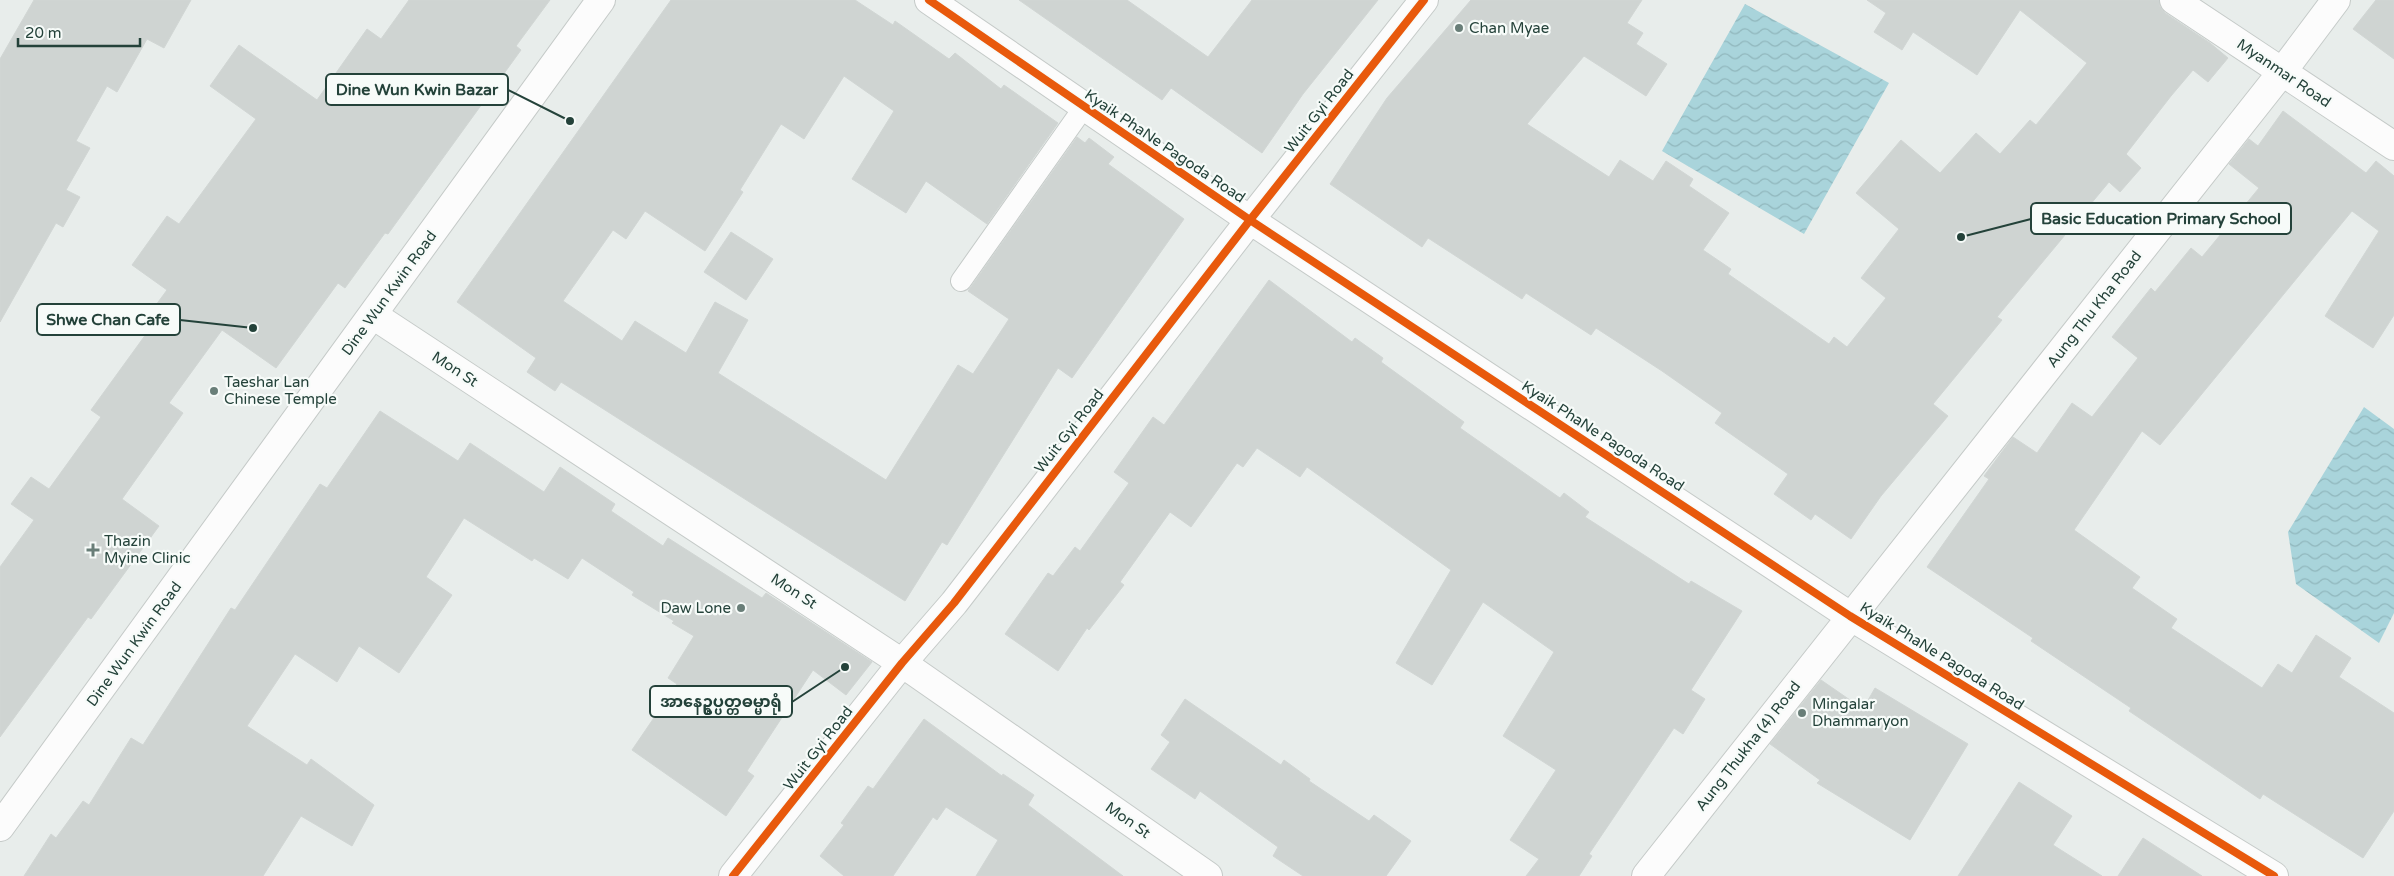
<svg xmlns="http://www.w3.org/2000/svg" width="2394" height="876" font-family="'Varela Round','Noto Sans Myanmar',sans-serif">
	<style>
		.water { fill: url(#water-waves) }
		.building { fill: #cfd4d2; stroke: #d1d6d4 }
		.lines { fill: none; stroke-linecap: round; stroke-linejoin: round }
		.service-casing { stroke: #c5cac8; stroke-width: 22 }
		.minor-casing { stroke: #c5cac8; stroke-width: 30 }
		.tertiary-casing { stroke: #c5cac8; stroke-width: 30 }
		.service { stroke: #fcfcfc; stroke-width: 20 }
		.minor { stroke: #fcfcfc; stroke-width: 28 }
		.tertiary { stroke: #fcfcfc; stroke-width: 28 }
		.cycleway-casing { stroke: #f7fbf9; stroke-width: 11 }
		.cycleway { stroke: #e8590c; stroke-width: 8 }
		.poi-dot { fill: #697e78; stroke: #f7fbf9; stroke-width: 2 }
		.labels { text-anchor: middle; stroke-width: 4.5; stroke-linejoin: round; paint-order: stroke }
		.poi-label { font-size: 15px; fill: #24423a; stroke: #f7fbf9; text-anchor: start }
		.street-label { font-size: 15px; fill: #24423a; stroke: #f7fbf9 }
		.leader { fill: none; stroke: #24423a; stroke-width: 2 }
		.callout-dot { fill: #24423a; stroke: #f7fbf9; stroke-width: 2 }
		.callout { fill: #f7fbf9; stroke: #24423a; stroke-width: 2 }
		.callout-label { font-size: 16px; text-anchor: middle; font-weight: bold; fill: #24423a }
	</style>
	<defs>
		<pattern id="water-waves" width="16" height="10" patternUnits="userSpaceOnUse" patternTransform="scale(1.25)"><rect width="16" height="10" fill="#a9d4db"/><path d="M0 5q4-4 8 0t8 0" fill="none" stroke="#91b7bd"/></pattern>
	</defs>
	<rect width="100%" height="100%" fill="#e8edeb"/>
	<path class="water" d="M1745,4L1889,83L1804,234L1662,151Z
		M2364,407L2394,429V613L2379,643L2296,584L2288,532Z"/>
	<path class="building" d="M34,0H191L164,48L147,39L117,92L107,86L76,141L90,148L66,190L80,197L63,227L56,223L0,322V59Z
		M409,0H550L516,46L521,50L388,234L385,233L345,288L338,283L276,368L222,330L169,403L183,413L122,499L159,526L91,619L88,617L0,737V567L34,520L11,504L31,477L49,489L101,417L91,410L149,330L142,324L167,290L132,265L167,216L179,224L256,119L210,86L239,45L317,100L367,29L381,39Z
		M671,0H855L893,25L895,21L949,59L955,53L1001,89L1004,85L1058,123L987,224L926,181L906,213L852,179L894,111L844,76L804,139L781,124L740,190L743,192L705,251L645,211L626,239L613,230L563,301L622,341L635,321L686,353L715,302L748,320L718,373L886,480L958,365L973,374L1009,319L968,291L1077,137L1085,143L1089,138L1114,157L1108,164L1184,219L1072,378L1058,368L947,545L942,542L905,601L561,382L555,391L527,372L536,358L457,302Z
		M1019,0H1127L1208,57L1252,0H1378L1303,94L1262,153L1171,88L1162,100Z
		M1471,0H1642L1627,23L1643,33L1636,44L1667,64L1646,96L1584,56L1527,124L1609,177L1620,160L1653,181L1666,161L1693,179L1689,186L1729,213L1703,250L1731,269L1728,274L1829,344L1834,337L1847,347L1886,298L1861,278L1899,229L1856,193L1901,140L1940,173L1976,133L2000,154L2030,120L2036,125L2087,63L2020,10L1977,75L1913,32L1902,50L1874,32L1886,13L1867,0H2159L2160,7L2165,13L2210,43L2228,58L2208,82L2193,70L2171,96L2126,154L2141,168L2120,192L2109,182L1997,317L2002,320L1933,404L1948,416L1881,496L1851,539L1815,514L1811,520L1774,494L1788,474L1715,423L1722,413L1662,371L1596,328L1591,335L1526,293L1522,299L1428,238L1422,247L1330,184L1387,98Z
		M2376,0H2394V59L2353,29Z
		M2283,111L2366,173L2376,161L2394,176V315L2373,348L2325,316L2379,231L2352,211L2160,445L2142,431L2074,530L2140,577L2132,588L2177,619L2171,628L2262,688L2278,664L2292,673L2316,635L2351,658L2339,677L2394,713V811L2363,858L2263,794L2260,799L2211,766L2129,711L2131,708L2031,641L2033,638L1927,567L1989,479L1984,476L2013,437L2037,453L2072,403L2092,417L2138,358L2112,337L2151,288L2155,292L2191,248L2202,257L2259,188L2229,164L2249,139L2258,146Z
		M731,232L773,259L746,300L704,272Z
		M1269,280L1352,342L1355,338L1383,358L1381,362L1464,422L1460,428L1560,498L1564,493L1589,512L1585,517L1689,584L1691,581L1742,611L1691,690L1705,699L1683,734L1674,728L1589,854L1592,856L1579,876H1526L1539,859L1510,840L1556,770L1503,736L1554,652L1483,602L1432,685L1396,663L1451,570L1307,467L1300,477L1257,448L1243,467L1237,463L1191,527L1170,512L1120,582L1124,585L1089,630L1087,628L1058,671L1005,634L1048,573L1053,576L1075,547L1080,551L1129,483L1114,472L1153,417L1164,425Z
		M380,411L458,461L470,443L544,492L560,467L615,504L611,511L663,546L668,538L762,598L766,593L872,662L846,695L813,670L747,771L754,776L726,816L632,750L677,684L668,678L694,636L672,623L674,621L632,595L634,592L582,558L568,579L534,558L532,561L464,518L426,577L452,595L399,673L359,646L337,682L295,654L247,726L307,765L311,759L374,805L352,846L301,816L263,876H24L51,834L56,838L83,801L89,805L131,738L143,745L231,608L235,610L320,484L327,488Z
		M1821,680L1863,709L1875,688L1968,744L1910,840L1817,783L1820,780L1770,744Z
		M1185,699L1281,765L1284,760L1310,779L1309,781L1369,821L1374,815L1411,841L1386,876H1303L1273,856L1278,847L1200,791L1195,799L1151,769L1170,742L1161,735Z
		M924,719L1002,776L1003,774L1034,795L1028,805L1123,876H976L998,840L946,807L937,820L933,817L893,876H844L820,856L844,825L841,823L868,786L873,789Z
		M2019,782L2072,816L2053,845L2102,876H1958Z
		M2143,838L2202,876H2118Z"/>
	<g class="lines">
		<g class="service-casing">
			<path id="service" d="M961,281L1084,107"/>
		</g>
		<g class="minor-casing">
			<path id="minor" d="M929,0L1250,220L1850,616L2274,876
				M2174,0L2394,146
				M373,315L902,663L1208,876
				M733,876L902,663L954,603L1250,220L1424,0
				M1646,876L2282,72L2336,0"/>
		</g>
		<g class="tertiary-casing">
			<path id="tertiary" d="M0,827L601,0"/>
		</g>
		<use href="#service" class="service"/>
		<use href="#minor" class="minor"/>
		<use href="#tertiary" class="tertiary"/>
		<g class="cycleway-casing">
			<path id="cycleway" d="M929,0L1250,220L1850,616L2274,876
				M733,876L902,663L954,603L1250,220L1424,0"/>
		</g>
		<use href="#cycleway" class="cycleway"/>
	</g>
	<g class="poi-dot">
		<circle cx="1459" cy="28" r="5"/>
		<circle cx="214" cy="391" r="5"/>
		<path d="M90.5 542.5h5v5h5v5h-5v5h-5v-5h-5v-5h5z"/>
		<circle cx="741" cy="608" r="5"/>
		<circle cx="1802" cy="713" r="5"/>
	</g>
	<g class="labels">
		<g class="poi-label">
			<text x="1469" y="33">Chan Myae</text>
			<text x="224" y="387">Taeshar Lan<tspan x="224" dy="17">Chinese Temple</tspan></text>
			<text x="104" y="546">Thazin<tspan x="104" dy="17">Myine Clinic</tspan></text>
			<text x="731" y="613" text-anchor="end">Daw Lone</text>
			<text x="1812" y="709">Mingalar<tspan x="1812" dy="17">Dhammaryon</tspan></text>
		</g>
		<g class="street-label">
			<text transform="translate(2284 73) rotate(34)" y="5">Myanmar Road</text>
			<text transform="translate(1319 111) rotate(-52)" y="5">Wuit Gyi Road</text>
			<text transform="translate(1165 146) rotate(34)" y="5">Kyaik PhaNe Pagoda Road</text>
			<text transform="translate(389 293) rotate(-54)" y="5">Dine Wun Kwin Road</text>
			<text transform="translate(2094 309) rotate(-52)" y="5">Aung Thu Kha Road</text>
			<text transform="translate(455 369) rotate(33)" y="5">Mon St</text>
			<text transform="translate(1069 431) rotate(-52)" y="5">Wuit Gyi Road</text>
			<text transform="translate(1603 436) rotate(33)" y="5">Kyaik PhaNe Pagoda Road</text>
			<text transform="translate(794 591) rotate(33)" y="5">Mon St</text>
			<text transform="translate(134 644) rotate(-54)" y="5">Dine Wun Kwin Road</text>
			<text transform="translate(1942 656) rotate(32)" y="5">Kyaik PhaNe Pagoda Road</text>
			<text transform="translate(1748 746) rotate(-52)" y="5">Aung Thukha (4) Road</text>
			<text transform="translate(818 748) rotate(-52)" y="5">Wuit Gyi Road</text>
			<text transform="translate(1128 820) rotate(35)" y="5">Mon St</text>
		</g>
	</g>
	<path class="leader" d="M570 121L508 90M1961 237L2031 219M253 328L180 320M845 667L792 702"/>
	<g class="callout-dot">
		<circle cx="570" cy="121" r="5"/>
		<circle cx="1961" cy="237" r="5"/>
		<circle cx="253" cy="328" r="5"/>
		<circle cx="845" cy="667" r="5"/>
	</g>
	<g class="callout">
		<rect x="326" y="74" width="182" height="31" rx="5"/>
		<rect x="2031" y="203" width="260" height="31" rx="5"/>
		<rect x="37" y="304" width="143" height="31" rx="5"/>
		<rect x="650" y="686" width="142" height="31" rx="5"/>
	</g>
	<g class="callout-label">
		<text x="417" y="95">Dine Wun Kwin Bazar</text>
		<text x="2161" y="224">Basic Education Primary School</text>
		<text x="108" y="325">Shwe Chan Cafe</text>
		<text x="721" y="707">အာနေဥ္စပ္ပတ္တဓမ္မာရုံ</text>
	</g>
	<path d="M18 38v8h122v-8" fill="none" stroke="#24423a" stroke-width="2.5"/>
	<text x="25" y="38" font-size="15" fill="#24423a" stroke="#f7fbf9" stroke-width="4" paint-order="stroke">20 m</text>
</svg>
